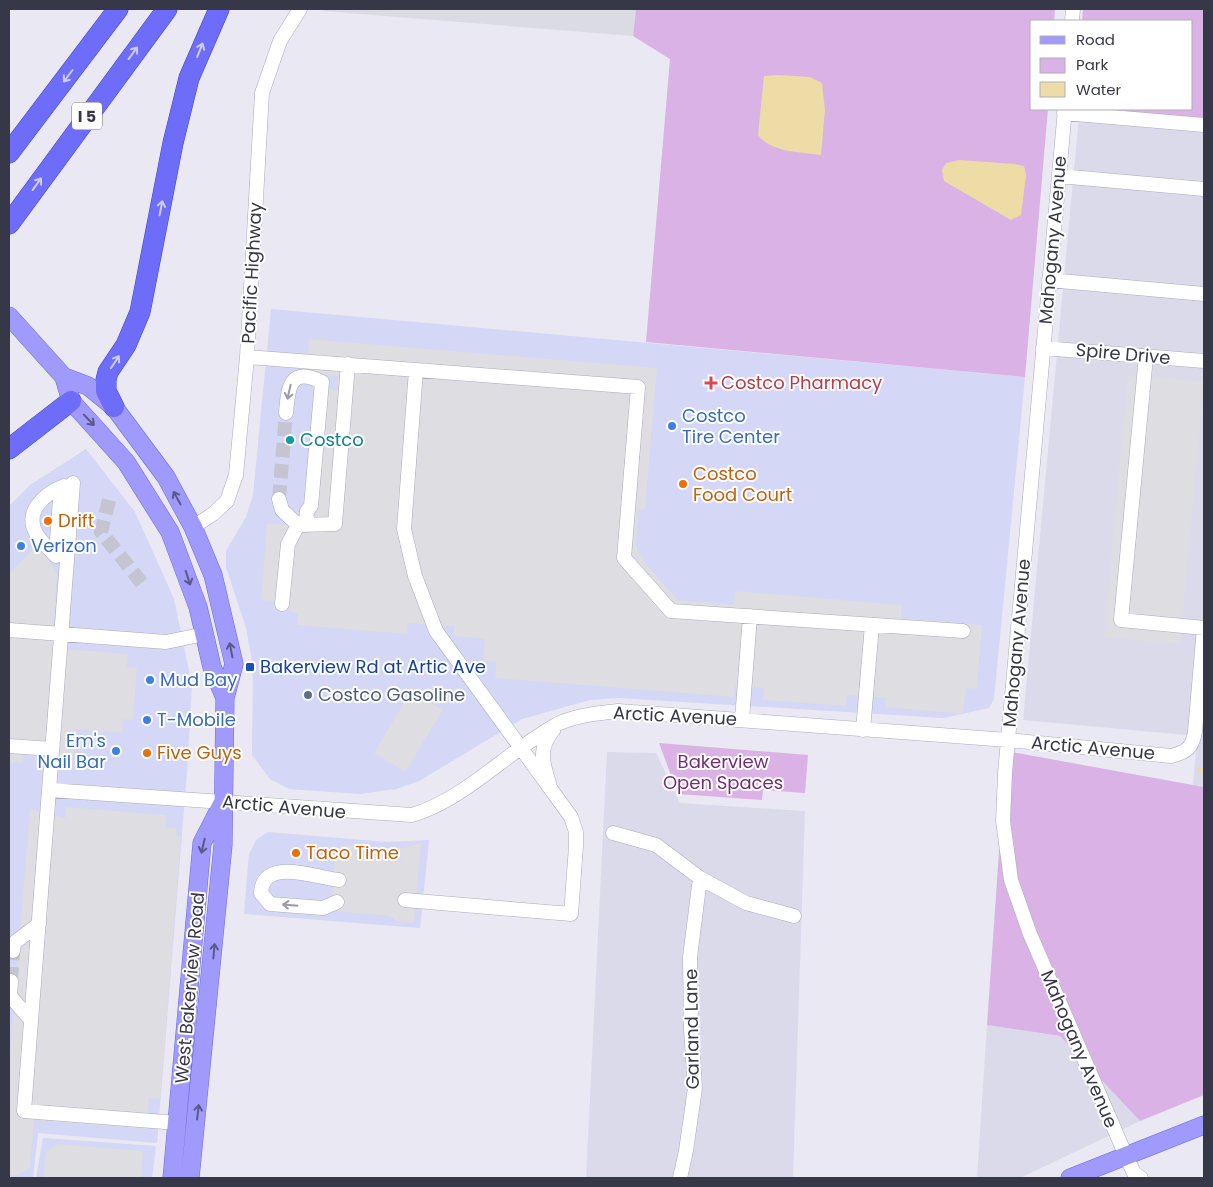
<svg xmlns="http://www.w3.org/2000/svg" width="1213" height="1187" font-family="Poppins,sans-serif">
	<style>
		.residential { fill: #dbdaeb }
		.commercial { fill: #d4d7f5 }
		.industrial { fill: #dadbe3 }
		.green { fill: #dbb2e6 }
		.parking { fill: #dddde2 }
		.water { fill: #eedca6 }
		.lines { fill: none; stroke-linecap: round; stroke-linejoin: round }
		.stream { stroke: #eedca6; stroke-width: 4 }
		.minor-tunnel { stroke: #c5c5d1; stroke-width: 14; stroke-dasharray: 14 7; stroke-linecap: butt }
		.minor-casing { stroke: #ababbf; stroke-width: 15 }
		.major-casing { stroke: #6e6ae0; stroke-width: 19 }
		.highway-casing { stroke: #3d41d9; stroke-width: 21 }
		.minor { stroke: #fff; stroke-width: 14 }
		.major { stroke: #9f9afb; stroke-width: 18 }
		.highway { stroke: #6e6df9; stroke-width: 20 }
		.oneway { stroke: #ccccfd }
		.oneway2 { stroke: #9b9ca3 }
		.oneway3 { stroke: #5b5a86 }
		.health-dot { fill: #e0444e; stroke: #fff; stroke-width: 2 }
		.shop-dot { fill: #3f7fe0; stroke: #fff; stroke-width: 2 }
		.culture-dot { fill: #0f9aa8; stroke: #fff; stroke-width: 2 }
		.food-dot { fill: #e8710a; stroke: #fff; stroke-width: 2 }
		.transit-dot { fill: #1a4fb4; stroke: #fff; stroke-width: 2 }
		.service-dot { fill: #5c6f8a; stroke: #fff; stroke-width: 2 }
		.labels { text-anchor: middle; stroke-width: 4; stroke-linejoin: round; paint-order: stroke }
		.shield { fill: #fff; stroke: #73747e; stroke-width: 1 }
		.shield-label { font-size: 16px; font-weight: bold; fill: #373847 }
		.street-label { font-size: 18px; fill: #373847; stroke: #fff }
		.health-label { font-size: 18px; fill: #be3a42; stroke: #fff; text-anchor: start }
		.shop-label { font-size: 18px; fill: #366cbe; stroke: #fff; text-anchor: start }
		.culture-label { font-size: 18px; fill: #0d838f; stroke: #fff; text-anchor: start }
		.food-label { font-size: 18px; fill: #c56008; stroke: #fff; text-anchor: start }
		.transit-label { font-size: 18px; fill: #164399; stroke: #fff; text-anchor: start }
		.service-label { font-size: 18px; fill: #4e5e75; stroke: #fff; text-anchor: start }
		.park-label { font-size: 18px; fill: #742c77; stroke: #fff }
	</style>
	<rect width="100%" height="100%" fill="#e9e8f3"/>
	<path class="residential" d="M1079,116L1204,127V787L1193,786L1197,736L1023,720Z
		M607,752L656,753L680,803L805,811L793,1178H586Z
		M987,1025L1060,1036L1140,1121L1020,1178H977Z"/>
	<path class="commercial" d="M271,309L1025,377L994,699L989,708L943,718L618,698L590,700L522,719L419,781L396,789L360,794L289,789L270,779L252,755L253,665L246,628L226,567V551L246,517L253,495Z
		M86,449L135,512L174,599L192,685L187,772L157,1143L38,1133L33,1178L9,1177V506L30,485Z
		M268,832L387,842L429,840L420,928L244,914L249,854L256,840Z
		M43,1138L156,1146L152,1178H36Z"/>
	<path class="industrial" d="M326,9H636L633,36L323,11Z"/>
	<path class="green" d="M636,9H1055L1054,21H1032V109H1048L1025,377L646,342L670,59L633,36Z
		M1083,9H1204V121L1094,109H1192V21H1082Z
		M659,743L808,755L805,793L763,790L762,800L678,794Z
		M1006,751L1204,787V1095L1140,1121L1060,1036L987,1025Z"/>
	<path class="parking" d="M309,339L657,368L645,509H639L636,545L645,563L678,600L734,604L735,591L901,605V618L982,625L977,689L966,688L963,714L885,707L886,698L847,695L846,706L763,700L764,688L735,686L734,697L495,678L496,662L483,661L485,639L454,636V626L408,623L407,634L297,625L298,615L271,601L261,600L267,523L312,527L324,389L337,390L338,376L306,373Z
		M1128,375L1204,382L1180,644L1104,637Z
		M39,544L57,574L52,648L128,654L127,667L137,668L133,720L123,719L122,733L76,729L73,766L45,764L46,753L24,751L23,763L9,762V574Z
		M411,691L443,710L405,772L374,753Z
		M66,807L166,815L165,827L176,828V836L181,837L160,1099L149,1098L146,1129L34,1120L30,1167L18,1175H9V1067L30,809L65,818Z
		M421,843L414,923L396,921L391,916L331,911L335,856H339L340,845L394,849V860L401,861L399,849Z
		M57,1144L143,1151L141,1178H43L46,1152Z"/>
	<path class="water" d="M778,75L810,77L822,83L825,110L821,155C801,152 772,153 758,135L764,76Z
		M959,160L1014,164L1024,166L1026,175L1021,215L1011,220L944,181L942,170L946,163Z"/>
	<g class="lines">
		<path class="stream" d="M1199,769L1204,772"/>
		<path class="minor-tunnel" d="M279,499L286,413
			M109,500L101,532L145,587
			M11,981L13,951"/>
		<g class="minor-casing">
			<path id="minor" d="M1072,21L1073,9
				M1065,109L1005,773L1003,821L1011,880L1030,934L1126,1156L1134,1173L1141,1178
				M1064,113L1204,125
				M1059,176L1204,189
				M1049,280L1204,294
				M1043,348L1204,361
				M247,357L638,387L624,558L671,611L963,631
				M286,413C288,387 290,366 322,382L311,506L307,511L306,525
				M73,483L24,1111L178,1123
				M64,486L60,498L56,556C50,549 42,543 37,535C23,512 44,494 64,486Z
				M279,499L282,510L298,525
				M193,527L213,514L227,501L236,475L247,357L262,93L280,41L300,9
				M282,604L288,544L298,525L335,524L348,364
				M9,630L166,642L205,634
				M742,720L750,616
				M863,730L872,625
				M9,746L52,749
				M549,783C542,761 538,748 554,729
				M49,790L412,815C458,801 493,766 532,740C542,734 552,726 562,722C580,715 599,713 618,711L1008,740L1171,756C1187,752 1192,748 1195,732L1204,628L1121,620L1146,356
				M613,833L656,845L700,878L746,903L794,916
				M405,900L571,914L576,846V832L571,817L436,631L415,576L404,529L416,370
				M337,902L323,908L270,904L261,893C263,856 317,878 339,880
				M13,951L14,943L39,924
				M11,981L10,996L31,1020
				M680,1178L686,1151L695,1088L691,1029L690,957L700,878"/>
		</g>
		<g class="major-casing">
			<path id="major" d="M9,316L64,377L71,401L126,462L170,532L198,607L212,667L225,698
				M64,377L88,386L114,407L166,477L193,527L213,575L234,664L225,698L223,845L190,1178
				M172,1178L202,843L222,804
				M1070,1178L1204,1125"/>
		</g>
		<g class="highway-casing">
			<path id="highway" d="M9,153L118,9
				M9,224L167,9
				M114,407L106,391V380L108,372L126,345L140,312L173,143L189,78L219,9
				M9,449L71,401"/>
		</g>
		<use href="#minor" class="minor"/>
		<use href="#major" class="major"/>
		<use href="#highway" class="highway"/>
	</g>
	<defs><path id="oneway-shaft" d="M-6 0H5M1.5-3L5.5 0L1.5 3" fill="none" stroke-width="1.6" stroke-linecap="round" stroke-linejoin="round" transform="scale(1.25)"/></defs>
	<g class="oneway">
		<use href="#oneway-shaft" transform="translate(200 50) rotate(-68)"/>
		<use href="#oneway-shaft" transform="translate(133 53) rotate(-54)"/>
		<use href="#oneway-shaft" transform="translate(68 76) rotate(127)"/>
		<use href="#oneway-shaft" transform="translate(37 184) rotate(-54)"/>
		<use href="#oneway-shaft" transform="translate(161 208) rotate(-79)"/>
		<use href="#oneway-shaft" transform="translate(115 362) rotate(-56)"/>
	</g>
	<g class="oneway2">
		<use href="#oneway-shaft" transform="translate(289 392) rotate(103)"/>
		<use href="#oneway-shaft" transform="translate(290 905) rotate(-175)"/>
	</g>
	<g class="oneway3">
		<use href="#oneway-shaft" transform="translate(89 420) rotate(46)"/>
		<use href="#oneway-shaft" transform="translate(177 498) rotate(-119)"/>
		<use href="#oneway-shaft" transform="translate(188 578) rotate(72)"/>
		<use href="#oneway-shaft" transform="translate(231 650) rotate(-101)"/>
		<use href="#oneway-shaft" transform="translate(203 846) rotate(103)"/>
		<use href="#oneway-shaft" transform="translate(214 951) rotate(-85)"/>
		<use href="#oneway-shaft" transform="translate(198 1112) rotate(-83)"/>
	</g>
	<path class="health-dot" d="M708.5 375.5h5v5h5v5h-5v5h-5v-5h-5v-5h5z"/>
	<g class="shop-dot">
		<circle cx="672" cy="426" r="5"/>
		<circle cx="21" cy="546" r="5"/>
		<circle cx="150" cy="680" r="5"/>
		<circle cx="147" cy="720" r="5"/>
		<circle cx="116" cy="751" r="5"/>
	</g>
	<circle class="culture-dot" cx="290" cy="440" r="5"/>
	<g class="food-dot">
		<circle cx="683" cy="484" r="5"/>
		<circle cx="48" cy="521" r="5"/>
		<circle cx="147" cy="753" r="5"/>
		<circle cx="296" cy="853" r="5"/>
	</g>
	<rect class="transit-dot" x="245" y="662" width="10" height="10" rx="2.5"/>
	<circle class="service-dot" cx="308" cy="695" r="5"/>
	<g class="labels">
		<rect class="shield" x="72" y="102.5" width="30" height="27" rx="4"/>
		<g class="shield-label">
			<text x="87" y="122">I 5</text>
		</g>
		<g class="street-label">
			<text transform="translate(1053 240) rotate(-85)" y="6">Mahogany Avenue</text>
			<text transform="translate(252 273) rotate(-87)" y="6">Pacific Highway</text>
			<text transform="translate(1123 354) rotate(5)" y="6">Spire Drive</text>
			<text transform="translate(1017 643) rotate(-85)" y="6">Mahogany Avenue</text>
			<text transform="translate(675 716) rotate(3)" y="6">Arctic Avenue</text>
			<text transform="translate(1093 748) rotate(5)" y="6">Arctic Avenue</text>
			<text transform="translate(284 807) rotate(5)" y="6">Arctic Avenue</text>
			<text transform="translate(190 988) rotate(-85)" y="6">West Bakerview Road</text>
			<text transform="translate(692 1029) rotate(-91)" y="6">Garland Lane</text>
			<text transform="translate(1079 1049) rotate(67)" y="6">Mahogany Avenue</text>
		</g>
		<g class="health-label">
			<text x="721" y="389">Costco Pharmacy</text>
		</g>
		<g class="shop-label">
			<text x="682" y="422">Costco<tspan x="682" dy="21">Tire Center</tspan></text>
			<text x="31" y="552">Verizon</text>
			<text x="160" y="686">Mud Bay</text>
			<text x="157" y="726">T-Mobile</text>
			<text x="106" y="747" text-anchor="end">Em's<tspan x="106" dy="21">Nail Bar</tspan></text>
		</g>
		<g class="culture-label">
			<text x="300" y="446">Costco</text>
		</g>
		<g class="food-label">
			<text x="693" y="480">Costco<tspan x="693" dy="21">Food Court</tspan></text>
			<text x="58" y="527">Drift</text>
			<text x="157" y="759">Five Guys</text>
			<text x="306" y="859">Taco Time</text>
		</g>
		<g class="transit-label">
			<text x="260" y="673">Bakerview Rd at Artic Ave</text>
		</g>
		<g class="service-label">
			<text x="318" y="701">Costco Gasoline</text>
		</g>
		<g class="park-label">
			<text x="723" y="768">Bakerview<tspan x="723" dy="21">Open Spaces</tspan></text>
		</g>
	</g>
	<rect width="1213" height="1187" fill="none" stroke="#373847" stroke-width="20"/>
	<rect x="1030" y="20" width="162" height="90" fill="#ffffff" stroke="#afafb5"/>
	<rect x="1040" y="36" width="25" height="8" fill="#9f9afb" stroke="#afafb5"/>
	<text x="1076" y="45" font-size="15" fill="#373847">Road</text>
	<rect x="1040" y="58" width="25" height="15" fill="#dbb2e6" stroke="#afafb5"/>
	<text x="1076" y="70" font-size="15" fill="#373847">Park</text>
	<rect x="1040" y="82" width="25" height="15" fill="#eedca6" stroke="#afafb5"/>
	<text x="1076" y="95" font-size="15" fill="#373847">Water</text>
</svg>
